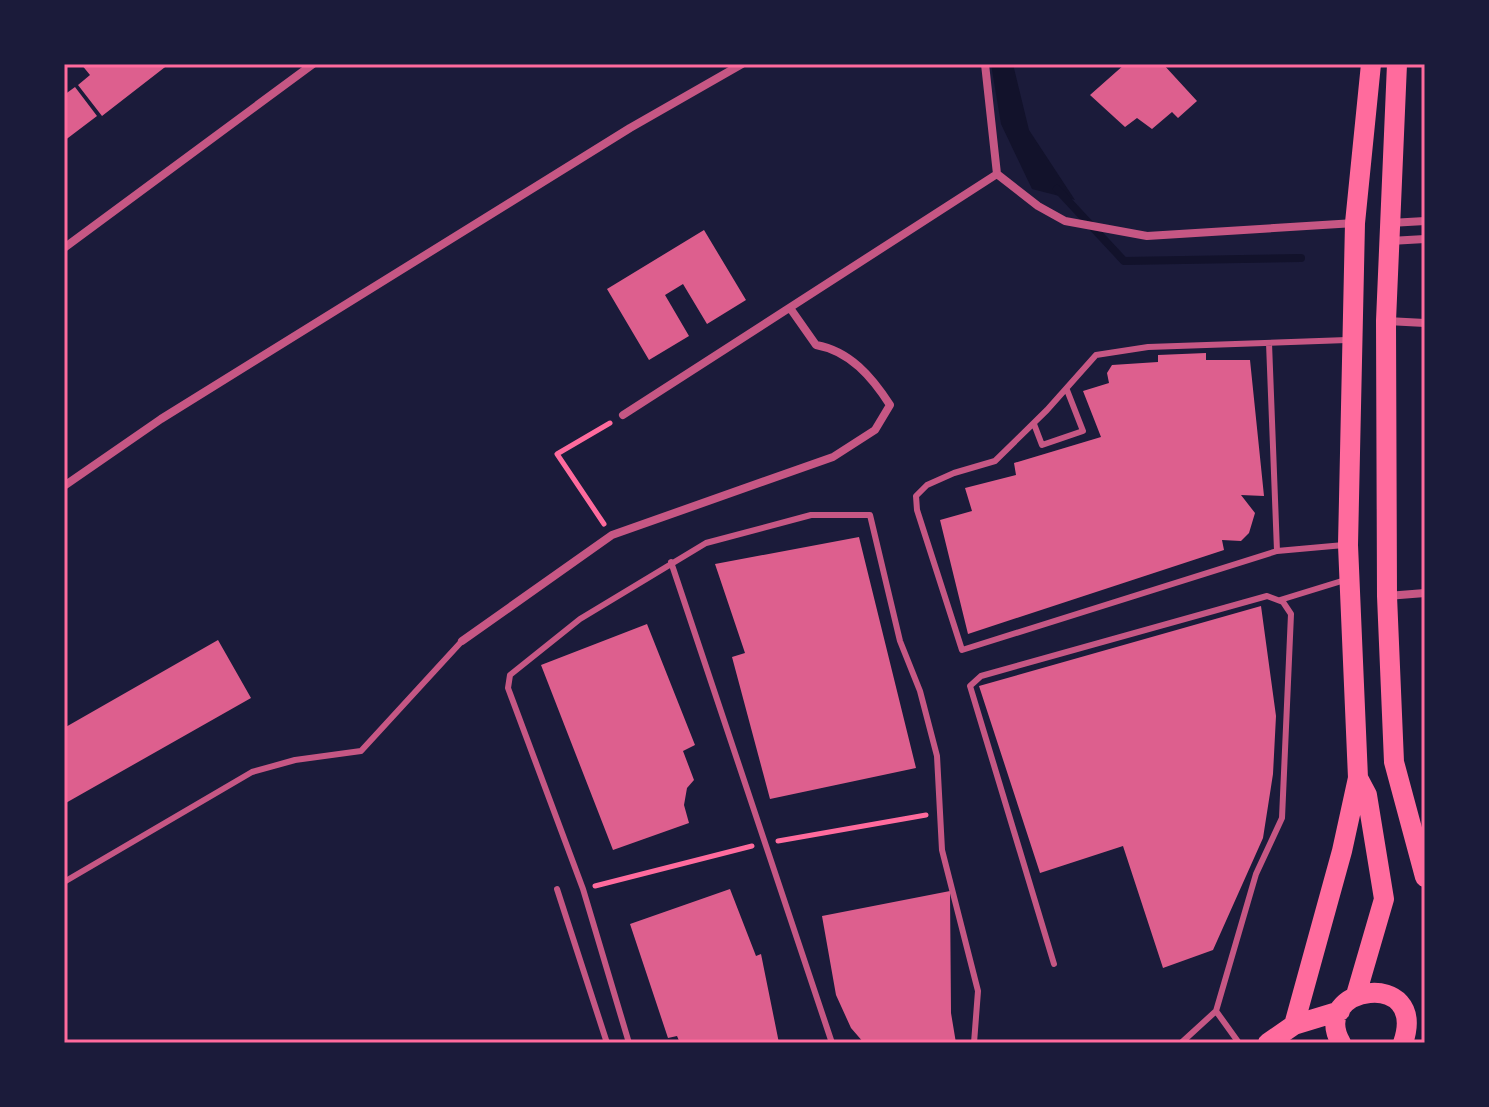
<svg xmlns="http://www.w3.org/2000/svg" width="1489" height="1107" font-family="'Source Sans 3',sans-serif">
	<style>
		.water { fill: #12122b }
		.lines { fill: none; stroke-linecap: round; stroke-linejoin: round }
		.stream { stroke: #12122b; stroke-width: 8 }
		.building { fill: #dd5f8e }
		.path { stroke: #ff6b9d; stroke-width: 5 }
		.service { stroke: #c65784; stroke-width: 6 }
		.minor { stroke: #c65784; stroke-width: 8 }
		.primary { stroke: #ff6b9d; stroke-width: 20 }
		.neatline { fill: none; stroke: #ff6b9d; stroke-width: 3 }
	</style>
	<rect width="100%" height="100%" fill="#1b1b3a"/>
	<path class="water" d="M991,64H1013L1029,130L1075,200L1032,189L1001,124Z"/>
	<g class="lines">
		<path class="stream" d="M1057,189L1124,261L1301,258"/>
	</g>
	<path class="building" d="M81,64H169L102,116L78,85L90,75Z
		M1125,64H1163L1197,101L1178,118L1172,112L1152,129L1137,118L1125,127L1090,95Z
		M75,87L97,116L64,141V95Z
		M704,230L746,300L707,324L683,284L665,295L689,336L649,360L607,289Z
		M1206,353V360H1250L1264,496L1241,495L1255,513L1249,533L1241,541L1222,540L1224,550L968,634L940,520L972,511L965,488L1016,475L1014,463L1101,437L1083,391L1109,383L1107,373L1112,365L1158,362V355Z
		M859,537L916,768L770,799L732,657L745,653L715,564Z
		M1261,606L1276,716L1273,774L1263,838L1213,950L1163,968L1123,846L1040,873L979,686Z
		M647,624L695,745L683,751L694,780L687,788L684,805L689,823L613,850L541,665Z
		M218,640L251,698L64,804V728Z
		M730,889L756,956L761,954L779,1043H680L677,1036L668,1038L630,924Z
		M950,891L951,1013L956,1043H864L851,1028L836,995L822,916Z"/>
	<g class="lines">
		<path class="path" d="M604,524L557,454L610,423
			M778,841L926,815
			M595,886L752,846"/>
		<path class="service" d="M1269,343L1277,551
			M1034,424L1042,445L1083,431L1067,390
			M1344,545L1277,551L962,650L917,510L916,496L927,485L954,473L995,461L1047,410L1096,355L1148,347L1347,340
			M671,562L832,1043
			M1280,600L1345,580
			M64,882L252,772L295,760L361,751L462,641
			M557,889L607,1043
			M1054,964L970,686L981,676L1267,596L1283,602L1291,614L1282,818L1256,874L1216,1011L1181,1043
			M1216,1011L1239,1043
			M629,1043L583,889L508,688L510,675L580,619L706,543L811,515H870L900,641L920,691L937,756L942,850L978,991L974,1043"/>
		<path class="minor" d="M985,64L997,174L1038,206L1065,221L1147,236L1355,223
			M1390,223L1425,221
			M1390,241L1425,239
			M64,248L313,64
			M1387,321L1425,323
			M623,415L997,174
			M64,486L161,419L630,128L742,64
			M1387,596L1425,593
			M462,641L612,535L833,457L875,430L890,405C872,377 850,351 816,345L790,308"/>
		<path class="primary" d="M1397,64L1386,321L1387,596L1394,762L1425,877
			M1356,995L1384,899L1367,795L1358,778L1348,545L1355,223L1371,64
			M1294,1025L1342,851L1358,778
			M1268,1043L1294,1025L1340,1011
			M1341,1043C1308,986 1429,967 1403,1043"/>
	</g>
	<rect width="1489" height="1107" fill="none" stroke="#1b1b3a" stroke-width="132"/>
	<rect x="66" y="66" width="1357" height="975" class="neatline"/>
</svg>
